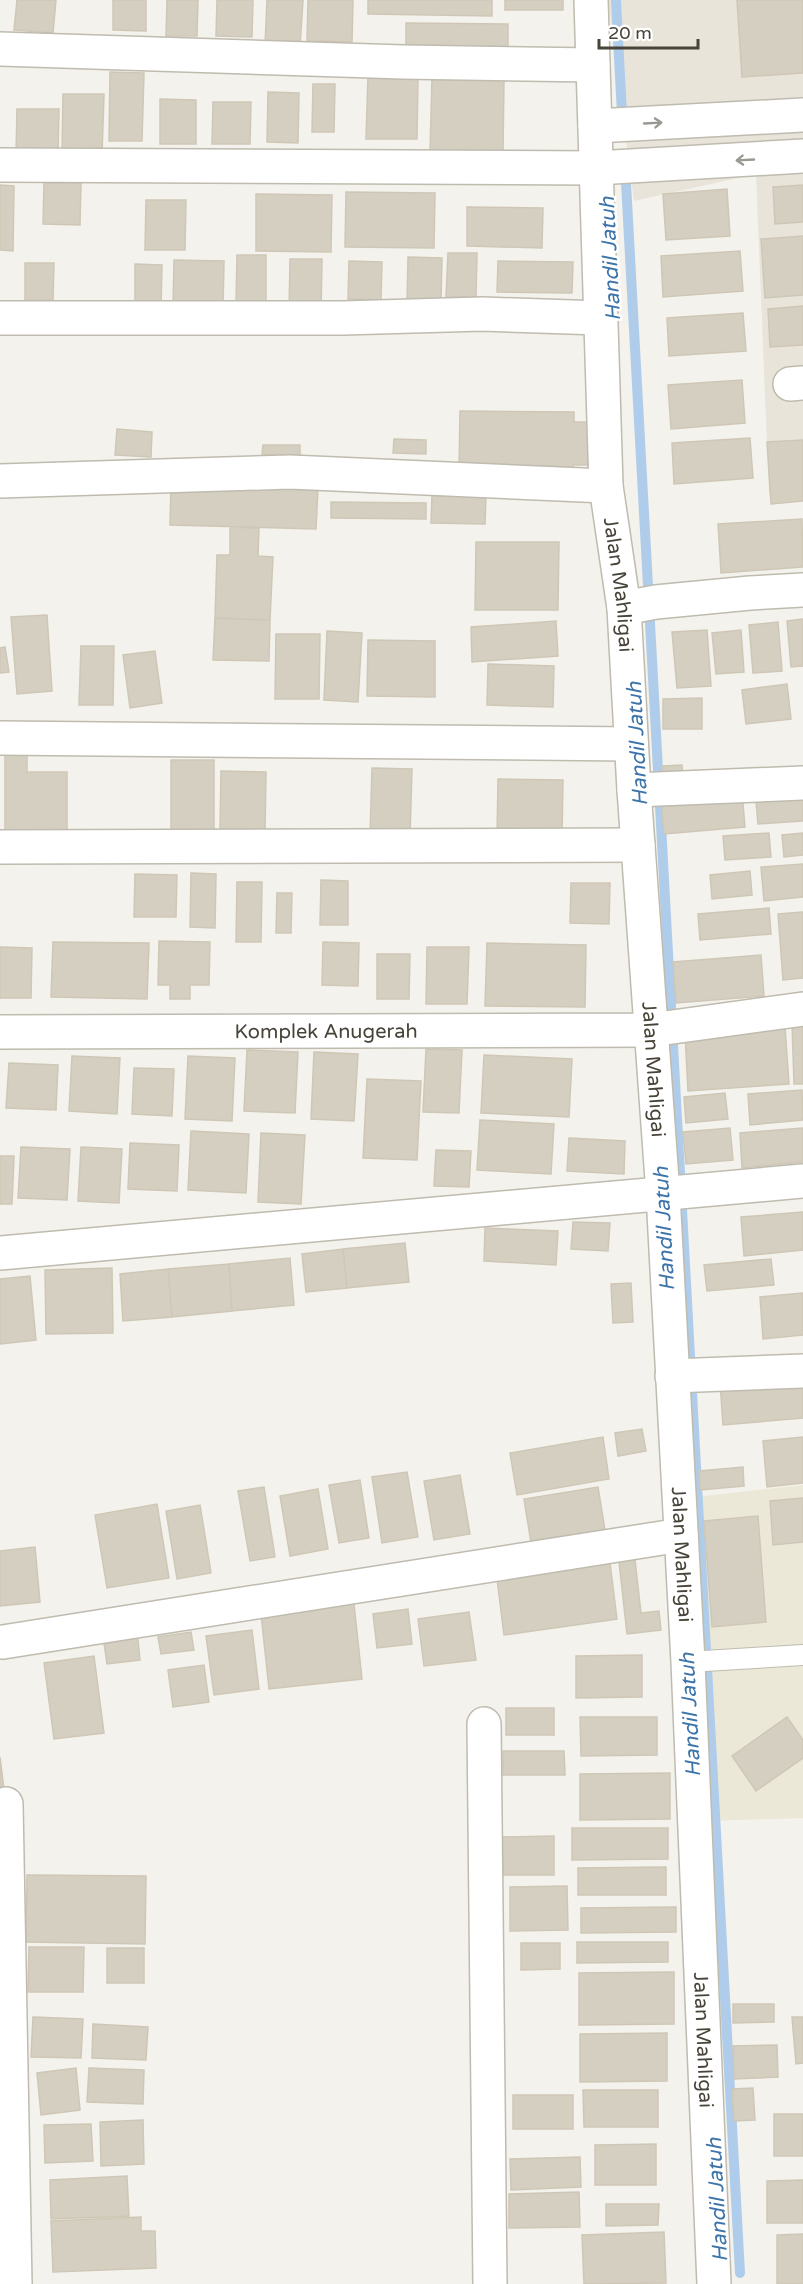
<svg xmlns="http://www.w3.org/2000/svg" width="803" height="2284" font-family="'Varela Round',sans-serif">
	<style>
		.residential { fill: #e8e4da }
		.education { fill: #ece8d7 }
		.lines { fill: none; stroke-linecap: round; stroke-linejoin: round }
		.stream { stroke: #afcdea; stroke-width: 10 }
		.building { fill: #d5cfc2; stroke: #cfc7b6; stroke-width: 1.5 }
		.lane-casing { stroke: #bfbbaf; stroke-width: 22 }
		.street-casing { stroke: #bfbbaf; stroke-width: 36 }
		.lane { stroke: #fff; stroke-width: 20 }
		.street { stroke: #fff; stroke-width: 33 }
		.oneway { stroke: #9a9893 }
		.labels { text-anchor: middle; stroke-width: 5; stroke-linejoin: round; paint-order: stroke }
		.street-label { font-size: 20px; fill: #48443a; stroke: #fff }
		.water-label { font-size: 21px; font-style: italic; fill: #3d74aa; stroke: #fff }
	</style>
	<rect width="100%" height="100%" fill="#f4f2ec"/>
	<path class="residential" d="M608,0H803V492L769,493L756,174L634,201Z"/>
	<path class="education" d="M803,1485V1818L705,1821L695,1497Z"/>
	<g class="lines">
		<path class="stream" d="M616,0L622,114
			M626,183L740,2273"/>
	</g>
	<path class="building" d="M17,0H56L53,33L14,30Z
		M113,0H146V31L113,30Z
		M167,0H198L197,36H166Z
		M217,0H253L252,37L216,36Z
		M267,0H303L300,47L265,46Z
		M308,0H353L352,42L307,41Z
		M368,0H492V16L368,14Z
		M505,0H563V10H505Z
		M737,0H803V73L742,77Z
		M406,23L508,24V47L406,46Z
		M110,72L144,73L142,141H109Z
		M368,75L418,76L417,139H366Z
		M432,78L504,79L503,153L430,152Z
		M313,84H335L334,132H312Z
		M268,92L299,93L298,143L267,142Z
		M63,94H104L102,155L62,154Z
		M160,99L196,100V144H160Z
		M213,102H251L250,144H212Z
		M17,109H59L58,154H16Z
		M44,183H81L80,225L43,224Z
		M0,185L14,186L13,251L0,250Z
		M803,185V222L775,224L773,187Z
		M727,189L730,236L666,240L663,194Z
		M346,192L435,193L434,248L345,247Z
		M256,194L332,195L331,252L256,251Z
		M146,200H186L185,250H145Z
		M467,207L543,208L542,248L467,246Z
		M803,236V295L765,298L761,239Z
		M740,251L743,291L663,297L661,256Z
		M448,253H477L476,297H446Z
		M237,255H266V304H236Z
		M408,257L442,258L441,302L407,301Z
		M290,259H322L321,314H289Z
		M174,260L224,261L223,308L173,307Z
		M349,261L382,262L381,300L348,299Z
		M498,261L573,262L572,293L497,292Z
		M25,263H54L53,300H25Z
		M135,264L162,265L161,308H135Z
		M803,306V345L770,347L768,309Z
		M743,313L746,351L669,356L667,318Z
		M742,380L745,423L671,429L668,385Z
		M460,411L574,412V422H590L589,465H573V471L459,470Z
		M117,429L152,432L151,457L115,455Z
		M750,438L753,478L674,484L672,443Z
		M394,439L426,440V454L393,453Z
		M803,440V501L771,504L767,442Z
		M263,445H300V456L262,455Z
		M171,485L318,489L316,529L170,525Z
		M432,494H486L485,524L431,523Z
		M331,502L426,503V519L331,518Z
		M802,519L803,567L721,573L718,524Z
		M230,527L259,528L258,556L273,557L270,620L215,618L217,555H230Z
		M476,542H559L558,610H475Z
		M47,615L52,691L17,694L11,617Z
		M215,618L270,620L269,661L213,660Z
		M803,619V666L791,667L787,621Z
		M556,621L558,656L472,662L471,627Z
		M778,622L782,671L753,673L749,625Z
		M707,630L711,686L677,688L672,632Z
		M741,630L744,672L716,674L712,633Z
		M327,631L362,633L358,702L324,700Z
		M276,634H320L319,699H275Z
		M368,640L435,641V697L367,696Z
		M81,646H114L113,705H79Z
		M5,647L9,672L0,673V648Z
		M155,651L162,703L130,708L123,655Z
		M488,664L554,666L553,707L487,705Z
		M787,684L791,719L746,724L742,690Z
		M702,698V729H663V699Z
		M5,751H27V772H67V843H5Z
		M171,760H214V833H171Z
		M682,765L683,782L664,784L662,766Z
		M372,768L412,769L410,837L370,836Z
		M221,771L266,772L265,831L220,830Z
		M498,779L563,780L562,837L497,836Z
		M742,793L745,827L664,834L661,799Z
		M803,797V821L758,824L756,801Z
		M769,833L771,857L725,860L723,836Z
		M803,833V855L784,857L782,835Z
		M803,864V897L764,901L761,867Z
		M750,871L752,895L712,899L710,875Z
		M191,873L216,874L215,928L190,927Z
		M135,874L177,875L176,917H134Z
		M321,880L348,881V925H320Z
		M237,882H262L261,942H236Z
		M571,883H610L609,924L570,923Z
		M277,893H292L291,933H276Z
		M769,908L771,934L700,940L698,914Z
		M803,912V978L783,980L778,914Z
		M159,941L210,942L209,985H190V999H170V985H158Z
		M53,942L149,943L147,999L51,997Z
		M323,942L359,943L358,986L322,985Z
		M487,943L586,945L585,1007L485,1006Z
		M0,947L32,948L31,998H0Z
		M427,947H469L467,1004H426Z
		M377,954H410L409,999H377Z
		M761,955L764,996L676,1003L673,962Z
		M792,1023H803V1084H794Z
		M785,1027L789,1084L688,1091L685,1034Z
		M426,1049L462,1050L459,1113L423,1112Z
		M247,1050L298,1052L295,1113L244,1111Z
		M314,1052L358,1054L354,1121L311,1119Z
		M484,1055L572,1059L569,1117L481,1113Z
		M72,1056L120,1058L117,1114L69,1111Z
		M188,1056L235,1058L232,1121L185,1119Z
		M9,1063L58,1065L56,1110L6,1108Z
		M134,1068L174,1069L172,1116L132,1114Z
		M367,1079L421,1081L417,1160L363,1158Z
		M802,1090L803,1120L750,1125L748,1094Z
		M725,1093L728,1119L686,1123L684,1097Z
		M480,1120L554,1124L551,1174L477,1170Z
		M730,1128L733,1160L686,1164L683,1132Z
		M803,1128V1162L742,1168L740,1133Z
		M191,1131L249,1134L246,1193L188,1190Z
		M261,1133L305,1135L301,1204L258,1202Z
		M569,1138L625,1141L624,1174L567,1171Z
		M130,1143L179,1145L177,1191L128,1189Z
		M21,1147L70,1149L67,1200L18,1198Z
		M81,1147L122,1149L119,1203L78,1201Z
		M436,1150L471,1151L469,1187L434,1186Z
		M0,1156H14L12,1204H0Z
		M803,1212V1250L744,1256L741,1217Z
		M573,1222L610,1223L608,1251L571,1249Z
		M485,1228L558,1231L556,1265L484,1261Z
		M405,1243L409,1282L347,1288L343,1249Z
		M343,1249L347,1288L306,1292L302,1254Z
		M290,1258L294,1305L232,1311L229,1264Z
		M771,1259L774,1285L707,1291L704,1265Z
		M229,1264L232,1311L172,1317L168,1269Z
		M112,1268L113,1333L46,1334L45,1270Z
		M168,1269L172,1317L123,1321L120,1274Z
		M30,1276L36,1340L0,1344V1279Z
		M631,1283L633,1322L613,1323L611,1284Z
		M803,1293V1335L763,1339L760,1297Z
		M803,1375V1418L723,1425L720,1382Z
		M642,1429L646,1451L618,1456L615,1433Z
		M603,1437L609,1479L517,1495L510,1453Z
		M803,1437V1483L767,1487L763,1441Z
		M743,1467L744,1486L700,1490L699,1471Z
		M407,1472L418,1537L382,1543L372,1477Z
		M460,1475L470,1534L434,1540L424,1481Z
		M360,1480L369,1538L339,1543L329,1485Z
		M264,1487L275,1557L250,1561L238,1491Z
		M598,1487L605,1530L531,1543L524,1499Z
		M318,1489L328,1549L290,1556L280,1496Z
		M803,1498V1542L773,1545L770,1501Z
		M157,1504L169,1578L107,1588L95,1515Z
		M200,1505L211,1573L177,1579L166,1511Z
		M758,1516L766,1622L712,1627L704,1521Z
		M35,1547L40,1602L0,1606V1551Z
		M634,1551L641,1613L659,1611L661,1630L627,1634L618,1553Z
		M610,1563L617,1619L504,1635L497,1579Z
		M354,1604L362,1679L269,1689L261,1614Z
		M408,1609L412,1644L377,1648L373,1614Z
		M469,1612L476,1660L424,1666L418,1619Z
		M252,1630L259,1689L214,1695L206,1636Z
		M137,1631L140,1660L107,1664L103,1636Z
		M191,1632L194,1650L161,1654L158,1637Z
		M642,1655V1697L576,1698V1656Z
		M94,1656L104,1733L54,1739L44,1663Z
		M204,1665L209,1702L173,1707L168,1670Z
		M506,1708H554V1735H506Z
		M580,1717H657V1755L581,1756Z
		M787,1717L803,1740V1758L756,1791L732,1756Z
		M503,1751H564L565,1775H503Z
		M0,1757L4,1789L0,1790Z
		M670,1773V1819L580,1820V1774Z
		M572,1828H668V1859L572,1860Z
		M554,1836V1875H503L502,1837Z
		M666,1867V1895H578V1868Z
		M27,1875L146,1876L145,1944L26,1942Z
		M567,1886L568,1930L510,1931V1887Z
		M676,1907V1932L581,1933V1908Z
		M577,1942H668V1962L577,1963Z
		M521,1943H560V1969L521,1970Z
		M29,1947H84L83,1992H28Z
		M107,1948H144V1983H107Z
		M674,1972V2024L579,2025V1973Z
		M733,2004H774V2022L733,2023Z
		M33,2017L83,2019L81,2058L31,2057Z
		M792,2017H803V2063L796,2064Z
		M93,2024L148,2027L146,2060L92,2058Z
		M667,2033V2081L580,2082V2034Z
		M777,2045L778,2077L734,2079L733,2046Z
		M76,2068L80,2110L41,2115L37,2073Z
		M89,2068L144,2070L143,2104L87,2102Z
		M753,2088L755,2120L734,2121L732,2089Z
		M583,2090H658V2127H584Z
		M513,2095H573V2129H513Z
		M774,2114H803V2156H774Z
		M143,2120L144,2164L101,2166L100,2122Z
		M91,2124L93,2161L45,2163L44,2125Z
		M656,2144V2185H595V2145Z
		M580,2157L581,2187L511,2190L510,2159Z
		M127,2176L129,2216L51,2219L50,2180Z
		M803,2180V2223H767V2181Z
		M579,2192L580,2227L509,2228V2194Z
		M606,2204H659L658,2225L606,2226Z
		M141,2217V2231H155L156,2268L53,2272L51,2221Z
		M664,2232L666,2283L584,2284L582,2235Z
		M803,2234V2284H777V2235Z"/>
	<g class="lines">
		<g class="lane-casing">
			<path id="lane" d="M688,1662L803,1655"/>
		</g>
		<g class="street-casing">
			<g id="street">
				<path id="s1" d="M591,0L606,486L624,608L634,790L663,1194L688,1662L714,2284"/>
				<path d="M0,49L403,62L593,65"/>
				<path d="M595,126L803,115"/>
				<path d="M0,165L596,168L803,156"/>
				<path d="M0,318H343L482,314L600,318"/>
				<path d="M790,384L803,383"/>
				<path d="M0,481L290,472L606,486"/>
				<path d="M624,608L656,602L750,593L803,590"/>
				<path d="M0,738L631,744"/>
				<path d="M634,790L803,783"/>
				<path d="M0,847L638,845"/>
				<path id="s2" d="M0,1032L651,1030L803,1009"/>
				<path d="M0,1253L803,1181"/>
				<path d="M672,1376L803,1371"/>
				<path d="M3,1642L681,1535"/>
				<path d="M484,1724L490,2284"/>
				<path d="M6,1804L15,2284"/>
			</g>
		</g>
		<use href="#lane" class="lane"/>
		<use href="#street" class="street"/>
	</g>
	<defs><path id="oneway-shaft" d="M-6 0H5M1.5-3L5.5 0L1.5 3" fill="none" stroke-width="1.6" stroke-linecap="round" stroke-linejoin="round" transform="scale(1.5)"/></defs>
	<g class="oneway">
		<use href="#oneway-shaft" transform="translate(653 123) rotate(-3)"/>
		<use href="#oneway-shaft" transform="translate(745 160) rotate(177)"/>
	</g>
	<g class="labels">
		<g class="street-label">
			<text dy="7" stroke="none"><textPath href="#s1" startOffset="586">Jalan Mahligai</textPath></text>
			<text dy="7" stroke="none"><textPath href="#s2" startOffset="326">Komplek Anugerah</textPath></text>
			<text dy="7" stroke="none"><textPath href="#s1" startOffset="1072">Jalan Mahligai</textPath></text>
			<text dy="7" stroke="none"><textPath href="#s1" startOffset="1558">Jalan Mahligai</textPath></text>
			<text dy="7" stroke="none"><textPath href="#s1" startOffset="2044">Jalan Mahligai</textPath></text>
		</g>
		<g class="water-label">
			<text transform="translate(610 259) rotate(-93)" y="7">Handil Jatuh</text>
			<text transform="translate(637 744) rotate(-93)" y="7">Handil Jatuh</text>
			<text transform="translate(664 1229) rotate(-93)" y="7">Handil Jatuh</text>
			<text transform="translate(690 1715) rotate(-93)" y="7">Handil Jatuh</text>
			<text transform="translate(717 2200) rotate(-93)" y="7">Handil Jatuh</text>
		</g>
	</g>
	<path d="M599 39v9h99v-9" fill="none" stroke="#48443a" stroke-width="3"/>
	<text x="608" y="39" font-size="18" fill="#48443a" stroke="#ffffff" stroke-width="4.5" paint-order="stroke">20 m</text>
</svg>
